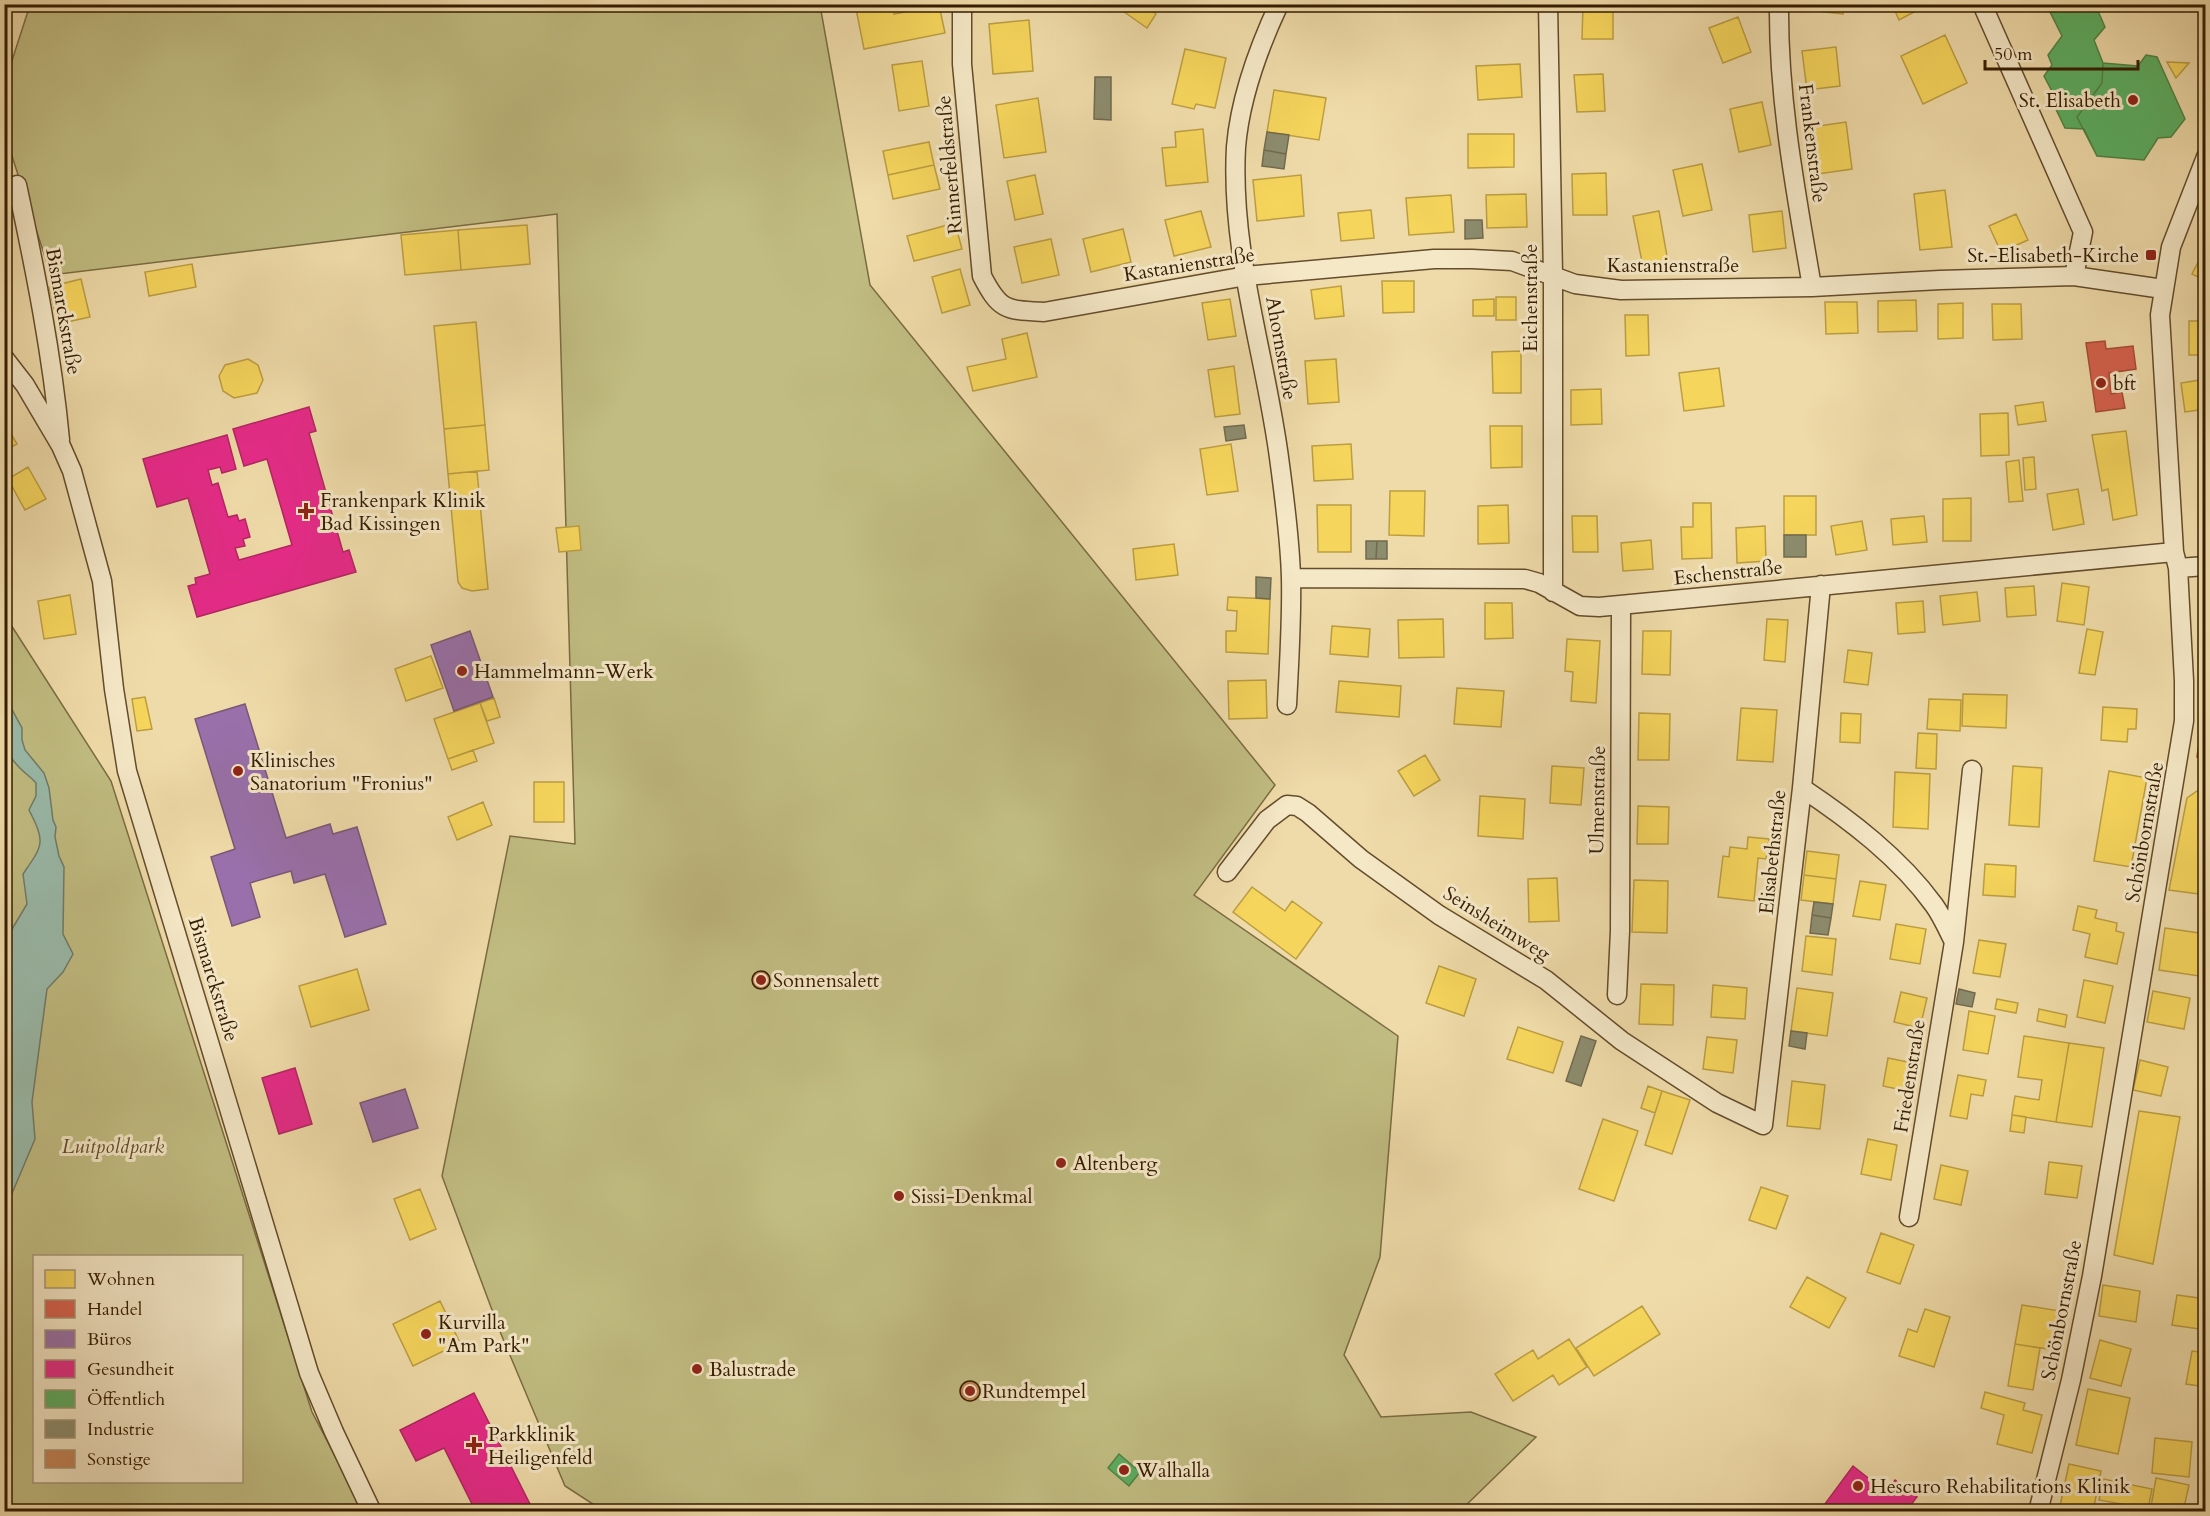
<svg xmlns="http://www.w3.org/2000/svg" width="2210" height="1516" font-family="Cardo,serif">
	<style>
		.green { fill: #c1bd82; stroke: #7b6c42; stroke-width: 1.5; fill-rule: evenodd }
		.water { fill: #9abbab; stroke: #727b67; stroke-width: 1.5 }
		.homes { fill: #f6d55c; stroke: #bc9e41; stroke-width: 1.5 }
		.shops { fill: #d6604d; stroke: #a64c36; stroke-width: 1.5 }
		.offices { fill: #9970ab; stroke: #7b5778; stroke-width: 1.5 }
		.health { fill: #e7298a; stroke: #b22561; stroke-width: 1.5 }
		.public { fill: #5aae61; stroke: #4f8244; stroke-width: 1.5 }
		.industry { fill: #8c8c6e; stroke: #726a4e; stroke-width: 1.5 }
		.building { fill: #c78557; stroke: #351c02; stroke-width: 1.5 }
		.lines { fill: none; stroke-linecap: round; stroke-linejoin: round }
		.street-casing { stroke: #644c2c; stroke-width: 21 }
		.street { stroke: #f5e8c7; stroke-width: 18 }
		.poi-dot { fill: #8f2418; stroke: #f5e8c7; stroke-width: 2 }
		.labels { text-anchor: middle; stroke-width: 6; stroke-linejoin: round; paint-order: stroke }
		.poi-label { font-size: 20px; fill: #351c02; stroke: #f5e8c7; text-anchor: start }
		.street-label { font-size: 20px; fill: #351c02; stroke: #f5e8c7 }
		.park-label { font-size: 20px; font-style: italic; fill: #5f4c28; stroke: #f5e8c7 }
	</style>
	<rect width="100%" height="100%" fill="#efdba9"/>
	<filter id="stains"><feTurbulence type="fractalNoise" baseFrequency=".00333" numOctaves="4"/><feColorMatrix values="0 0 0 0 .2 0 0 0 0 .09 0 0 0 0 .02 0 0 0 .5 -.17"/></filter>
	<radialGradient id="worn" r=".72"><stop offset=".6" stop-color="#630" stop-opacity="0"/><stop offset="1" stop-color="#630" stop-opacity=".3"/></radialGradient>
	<path class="green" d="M30,5H820L870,285L1275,785L1194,895L1398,1036L1380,1257L1344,1355L1381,1417L1471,1412L1536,1437L1460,1511L605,1512L565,1486L501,1334L442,1176L510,836L575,844L557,214L51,275L5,135V82Z
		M4,614L111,781L312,1412L364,1511H5ZM34,1256H242V1482H34Z"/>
	<path class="water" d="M5,701L10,706L22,728V740L25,750L44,773L49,788L53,820L56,827L55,837L59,856L64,867L63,934L73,954L63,972L47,989L32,1102L35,1139L5,1210V945L7,946L12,929L27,904L23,874C43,845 46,843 29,810L36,796V783C30,776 23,772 18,766C0,748 4,725 5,701Z"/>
	<path class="homes" d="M855,4H892L894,14L939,5L945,33L864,49Z
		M1113,4H1143L1156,14L1147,28Z
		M1583,4H1613V39H1582Z
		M1807,4H1844L1843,14L1807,10Z
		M1892,4H1929L1899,20Z
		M1738,17L1751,52L1723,63L1709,28Z
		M1029,20L1033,71L993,74L989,24Z
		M1945,35L1967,83L1923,104L1901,56Z
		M1836,47L1840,86L1807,90L1802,51Z
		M1185,49L1226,58L1215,108L1196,104L1194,109L1172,104Z
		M922,61L929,106L899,111L892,65Z
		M2167,62L2189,63L2176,78Z
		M1520,64L1522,97L1478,100L1476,66Z
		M1603,74L1605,111L1577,112L1574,75Z
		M1274,90L1326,98L1319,140L1267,132Z
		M1038,98L1046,152L1004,158L996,105Z
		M1762,102L1771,145L1739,152L1730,109Z
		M1846,122L1852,169L1818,174L1812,127Z
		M1203,129L1208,182L1166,186L1162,148L1176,147L1175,132Z
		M1468,134H1514V167L1468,168Z
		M929,142L934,165L888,175L883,151Z
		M1702,164L1712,210L1683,216L1673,170Z
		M934,165L940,189L893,199L888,175Z
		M1606,173L1607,215H1573L1572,174Z
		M1035,175L1043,214L1015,220L1007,181Z
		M1301,175L1304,216L1257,221L1253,180Z
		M1945,190L1952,247L1920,250L1914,194Z
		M1526,194L1527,227L1487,228L1486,195Z
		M1451,195L1454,232L1409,235L1406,198Z
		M1371,210L1374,238L1341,241L1338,213Z
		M1201,211L1211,247L1174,256L1165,220Z
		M1659,211L1668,262L1643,267L1633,216Z
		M1782,211L1786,248L1753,252L1749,215Z
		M2016,214L2028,240L2001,252L1989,226Z
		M955,223L962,249L914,261L907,236Z
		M527,225L530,264L461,270L458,230Z
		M1123,229L1131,262L1091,272L1083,239Z
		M458,230L461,270L405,275L401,235Z
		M1051,239L1059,275L1022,283L1014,247Z
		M2206,247V281L2192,274Z
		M192,264L196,287L149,296L145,272Z
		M960,269L970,305L942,313L932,277Z
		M81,279L90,317L58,324L49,287Z
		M1382,281H1414V312L1383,313Z
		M1341,286L1344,316L1315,319L1311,290Z
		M1496,297H1516V320H1496Z
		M1230,299L1236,336L1208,340L1202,303Z
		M1494,299V316H1473V300Z
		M1916,300L1917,331L1878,332V301Z
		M1825,302H1857L1858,333L1826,334Z
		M1963,303V338L1938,339V304Z
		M1992,304H2021L2022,339L1993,340Z
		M1625,315H1648L1649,355L1626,356Z
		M2189,321H2206V355H2189Z
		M476,322L485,425L444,429L434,326Z
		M1027,333L1037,377L973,391L967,367L1006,359L1002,339Z
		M1521,351V393H1493L1492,352Z
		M248,359L258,365L263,380L257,393L234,398L223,391L219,376L225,365Z
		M1336,359L1339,402L1308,404L1305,361Z
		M1234,366L1240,414L1215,417L1208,370Z
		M1719,368L1724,406L1684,411L1679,373Z
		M2206,379V409L2185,412L2181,383Z
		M1601,389L1602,424L1571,425V390Z
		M2043,402L2046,421L2018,425L2015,406Z
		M2008,413L2009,455L1981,456L1980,414Z
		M4,422L17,444L4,451Z
		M485,425L489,470L448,474L444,429Z
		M1490,426H1522V467L1491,468Z
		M2126,431L2137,515L2113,520L2108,489L2102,491L2092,435Z
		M1231,444L1238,491L1207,495L1200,449Z
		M1351,444L1353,479L1314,481L1312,446Z
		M2034,457L2036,489L2025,490L2023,458Z
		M2019,460L2023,501L2009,502L2006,462Z
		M28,467L46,499L25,510L8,479Z
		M477,471L488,589L472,591L462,588L458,582L448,474Z
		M2078,489L2084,524L2053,530L2047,494Z
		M1390,491H1425L1424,536L1389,535Z
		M1784,496H1816V535H1784Z
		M2206,497V539H2205L2201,498Z
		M1971,498V541H1943V499Z
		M1693,503H1711L1712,558L1682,559L1681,527H1693Z
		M1317,505H1351V552H1318Z
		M1508,505L1509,543L1478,544V506Z
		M1572,516H1597L1598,552H1573Z
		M1924,516L1927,542L1893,545L1891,519Z
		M1862,521L1867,550L1836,555L1831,526Z
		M579,526L581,550L559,552L556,528Z
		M1765,526L1766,561L1737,563L1736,528Z
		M1651,540L1653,569L1623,571L1621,543Z
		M1174,544L1178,575L1136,580L1133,549Z
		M2062,583L2089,587L2084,625L2057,621Z
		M2034,586L2036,615L2007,617L2005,588Z
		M1977,592L1980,621L1943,625L1940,596Z
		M70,595L76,634L44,639L38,601Z
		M1228,597L1270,599L1268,654L1226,652V631H1236L1237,611L1227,610Z
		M1923,601L1925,632L1898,634L1896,603Z
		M1485,603H1512L1513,638L1485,639Z
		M1443,619L1444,657L1399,658L1398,620Z
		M1767,619L1788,620L1785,662L1764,660Z
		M1332,626L1370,629L1368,657L1330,654Z
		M2087,629L2103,632L2095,675L2079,673Z
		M1643,631H1671L1670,675L1642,674Z
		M1567,639L1600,641L1596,703L1571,701L1573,672L1565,671Z
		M1848,650L1872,653L1868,685L1844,682Z
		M431,656L443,688L406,701L395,669Z
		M1266,680L1267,718L1229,719L1228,681Z
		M1339,681L1401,686L1399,717L1336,712Z
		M1457,688L1504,691L1501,727L1454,724Z
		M1963,694L2007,695L2006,728L1962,726Z
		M145,697L152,729L137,731L132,699Z
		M494,698L500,717L487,721L480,703Z
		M1929,699L1961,700L1960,731L1927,729Z
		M480,703L494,743L448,759L434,719Z
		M2103,707L2137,709L2136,729H2128L2127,742L2101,740Z
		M1741,708L1777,710L1773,762L1737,760Z
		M1639,713L1670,714L1669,760H1638Z
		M1841,713L1861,714L1860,743L1840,742Z
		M1918,733L1937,734L1936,769L1916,768Z
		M473,750L477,761L452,770L448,759Z
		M1425,755L1440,780L1414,796L1398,771Z
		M1552,766L1584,768L1581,805L1550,803Z
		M2013,766L2042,768L2039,827L2009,825Z
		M2109,771L2147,778L2131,867L2094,861Z
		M1895,772L1930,774L1928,829L1893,827Z
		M534,782H564V822H534Z
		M2197,791L2206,793V895L2169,890L2187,798Z
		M1480,796L1525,799L1523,839L1478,836Z
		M483,802L492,825L457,840L448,817Z
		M1638,806L1669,807L1668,844H1637Z
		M1748,837L1769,839L1766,859L1758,858L1754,901L1718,897L1723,856L1729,857L1730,847L1747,849Z
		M1807,851L1839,855L1836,879L1804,875Z
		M1985,864L2016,866L2015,897L1983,895Z
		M1804,875L1836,879L1833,904L1801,900Z
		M1557,878L1559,921L1529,922L1528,879Z
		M1634,880L1668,881L1667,933L1632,932Z
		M1860,881L1886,885L1880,920L1853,916Z
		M1252,887L1285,911L1292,901L1322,923L1296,959L1233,912Z
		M2078,906L2097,910L2095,918L2117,923L2116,931L2124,933L2117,964L2085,957L2090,934L2073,930Z
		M1896,924L1926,929L1920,964L1890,959Z
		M2165,928L2206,934V977L2159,970Z
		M1806,936L1836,939L1832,975L1802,971Z
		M1979,940L2006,944L2000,977L1973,973Z
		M1439,966L1476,979L1464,1016L1426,1003Z
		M357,969L369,1010L311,1027L299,986Z
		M2084,980L2113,986L2105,1023L2077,1017Z
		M1641,984L1674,985L1673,1025L1639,1024Z
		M1713,985L1747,988L1745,1019L1711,1017Z
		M1797,988L1833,993L1827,1036L1791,1031Z
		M2153,991L2190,998L2184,1029L2147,1022Z
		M1901,992L1927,998L1920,1028L1894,1022Z
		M1997,999L2018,1003L2016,1013L1995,1009Z
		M2039,1009L2067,1015L2065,1027L2037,1021Z
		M1969,1011L1995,1016L1988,1054L1963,1050Z
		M1518,1027L1563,1042L1553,1073L1507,1059Z
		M2024,1036L2069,1043L2056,1122L2012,1115L2015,1096L2039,1100L2042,1080L2018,1077Z
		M1707,1037L1737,1040L1733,1073L1703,1069Z
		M2069,1043L2104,1048L2092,1127L2056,1122Z
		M1888,1058L1913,1063L1907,1091L1883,1086Z
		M2140,1060L2168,1067L2161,1096L2133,1090Z
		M1958,1075L1986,1080L1983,1096L1971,1094L1967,1119L1950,1116Z
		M1792,1081L1825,1085L1820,1129L1787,1126Z
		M1648,1086L1662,1091L1655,1113L1641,1108Z
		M1662,1091L1690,1100L1672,1154L1645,1145Z
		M2139,1111L2180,1117L2153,1264L2114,1255Z
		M2012,1115L2026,1117L2024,1133L2010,1131Z
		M1603,1119L1638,1131L1614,1201L1579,1189Z
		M1868,1139L1897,1145L1891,1180L1861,1174Z
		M2049,1162L2082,1166L2077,1198L2045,1194Z
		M1941,1165L1968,1171L1961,1205L1934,1199Z
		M1761,1187L1788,1196L1776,1229L1749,1220Z
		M420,1189L436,1229L410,1240L394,1199Z
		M1881,1233L1914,1245L1900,1284L1867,1272Z
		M1807,1277L1846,1298L1829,1328L1790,1307Z
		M2103,1285L2140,1291L2136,1322L2099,1316Z
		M2177,1295L2206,1299V1330L2172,1325Z
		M440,1301L460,1343L413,1366L393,1324Z
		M2022,1305L2060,1311L2054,1350L2015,1344Z
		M1642,1306L1660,1334L1594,1376L1576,1348Z
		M1925,1309L1950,1317L1934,1367L1899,1356L1908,1329L1917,1332Z
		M1569,1339L1587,1367L1559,1385L1553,1375L1513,1401L1495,1374L1533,1350L1538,1359Z
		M2100,1340L2131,1349L2121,1386L2090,1378Z
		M2015,1344L2040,1348L2033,1390L2008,1386Z
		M2192,1351L2206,1353V1387L2186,1384Z
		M2088,1389L2130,1398L2118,1454L2076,1445Z
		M1985,1392L2025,1403L2023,1410L2042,1415L2032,1453L1997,1444L2004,1415L1981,1408Z
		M2155,1438L2192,1442L2189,1477L2152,1473Z
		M2069,1464L2101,1471L2093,1512L2060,1506Z
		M2156,1478L2189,1485L2183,1512H2150Z
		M2103,1479L2152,1489L2148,1509L2099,1500Z"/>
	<path class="shops" d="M2105,341L2106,349L2133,346L2136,369L2109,373L2111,394L2122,392L2125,408L2096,412L2086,343Z
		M2201,729L2206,730V758L2197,757Z"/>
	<path class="offices" d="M470,631L493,697L454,711L431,645Z
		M245,704L286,838L330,824L333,834L357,827L386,924L345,937L325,874L294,883L291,871L250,883L260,917L232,926L211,857L235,849L195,719Z
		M405,1089L418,1128L373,1142L360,1103Z"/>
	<path class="health" d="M309,407L316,431L309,433L343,552L349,550L356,572L197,617L188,586L196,584L195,578L210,574L188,498L157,507L143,459L227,435L236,469L222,473L220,467L208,470L212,485L218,483L228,517L237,515L239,521L245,519L250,537L243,539L245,546L235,548L239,560L292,545L267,459L244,466L233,429Z
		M295,1068L312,1124L279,1134L262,1078Z
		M474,1393L534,1512H476L444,1448L416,1461L400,1430Z
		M1853,1466L1886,1492L1895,1480L1917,1497L1910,1506L1917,1512H1819Z"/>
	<path class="public" d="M2046,4H2095L2105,27L2094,40L2103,63L2138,66L2146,55L2157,57L2185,119L2171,137L2158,138L2144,160L2097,156L2084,129L2065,128L2052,101L2055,97L2044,76L2052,65L2048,55L2062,36Z
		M2146,55L2157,57L2185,119L2171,137L2158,138L2144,160L2097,156L2077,117L2102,83L2103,63L2138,66Z
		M1119,1454L1140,1472L1129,1486L1108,1468Z"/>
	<path class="industry" d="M1095,77H1111V120L1094,119Z
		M1267,132L1289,135L1286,154L1264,150Z
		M1264,150L1286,154L1284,169L1262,166Z
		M1465,220H1482L1483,238L1465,239Z
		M1244,425L1246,438L1226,441L1224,427Z
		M1784,535H1806V557H1784Z
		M1366,541H1377L1376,559H1366Z
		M1377,541H1387V559H1376Z
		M1256,577L1271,578L1270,599L1256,598Z
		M1814,902L1833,904L1831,918L1812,915Z
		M1812,915L1831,918L1828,935L1810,933Z
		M1959,989L1975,993L1972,1007L1956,1004Z
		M1791,1031L1807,1033L1805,1049L1789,1046Z
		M1581,1036L1596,1041L1581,1086L1566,1081Z"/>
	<path class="building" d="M752 980a9 9 0 1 1 18 0a9 9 0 1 1-18 0Z
		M960 1391a10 10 0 1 1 20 0a10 10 0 1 1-20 0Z"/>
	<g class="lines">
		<g class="street-casing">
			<path id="street" d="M962,4V64L982,276C1000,311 1006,310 1044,312L1246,276L1434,259H1472L1512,261L1575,284L1621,290L1812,287L1940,280L2074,276L2163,289
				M1279,4C1258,49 1240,98 1236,147C1230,255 1267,359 1280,465C1285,502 1290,541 1291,578C1292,620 1289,663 1287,705
				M1548,4L1553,275V592
				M1779,4C1778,100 1796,193 1812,287
				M1982,4L2083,232L2074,276
				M17,185C35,269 52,354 60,440
				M4,358L25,385L61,446L72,471L102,581L114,689L127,771L309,1373L334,1432L372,1512
				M2178,568L2206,566
				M1291,578L1525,579L1539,583L1580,606L1599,607L2174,552
				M1802,788C1850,820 1900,858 1934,905C1942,916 1948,930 1954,942
				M1227,872L1267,820L1287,805L1297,806L1308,813L1361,859L1439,915L1546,980L1622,1041L1717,1103L1763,1125L1802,788L1821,585
				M1617,995L1620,931L1621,605
				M1909,1217L1954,942L1972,770
				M2038,1512L2071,1380L2092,1276L2184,721V681L2178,568L2174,552L2160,315L2171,247L2206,157"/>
		</g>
		<use href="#street" class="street"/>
	</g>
	<g class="poi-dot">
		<circle cx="2133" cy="100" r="6"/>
		<rect x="2145" y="249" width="12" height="12" rx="3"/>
		<circle cx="2101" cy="383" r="6"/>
		<path d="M303 502h6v6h6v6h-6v6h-6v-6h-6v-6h6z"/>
		<circle cx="462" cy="671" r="6"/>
		<circle cx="238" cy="771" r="6"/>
		<circle cx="761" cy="980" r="6"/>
		<circle cx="1061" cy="1163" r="6"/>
		<circle cx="899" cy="1196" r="6"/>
		<circle cx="426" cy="1334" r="6"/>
		<circle cx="697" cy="1369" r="6"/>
		<circle cx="970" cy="1391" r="6"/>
		<path d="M471 1436h6v6h6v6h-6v6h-6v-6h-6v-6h6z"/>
		<circle cx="1124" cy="1470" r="6"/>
		<circle cx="1858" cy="1486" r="6"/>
	</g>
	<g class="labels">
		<g class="poi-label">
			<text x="2121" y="107" text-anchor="end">St. Elisabeth</text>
			<text x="2139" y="262" text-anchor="end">St.-Elisabeth-Kirche</text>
			<text x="2113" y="390">bft</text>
			<text x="320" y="507">Frankenpark Klinik<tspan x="320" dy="23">Bad Kissingen</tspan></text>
			<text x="474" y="678">Hammelmann-Werk</text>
			<text x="250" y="767">Klinisches<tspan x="250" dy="23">Sanatorium "Fronius"</tspan></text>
			<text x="773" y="987">Sonnensalett</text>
			<text x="1073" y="1170">Altenberg</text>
			<text x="911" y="1203">Sissi-Denkmal</text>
			<text x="438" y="1329">Kurvilla<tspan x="438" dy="23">"Am Park"</tspan></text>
			<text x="709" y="1376">Balustrade</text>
			<text x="982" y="1398">Rundtempel</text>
			<text x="488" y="1441">Parkklinik<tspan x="488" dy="23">Heiligenfeld</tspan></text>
			<text x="1136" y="1477">Walhalla</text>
			<text x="1870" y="1493">Hescuro Rehabilitations Klinik</text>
		</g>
		<g class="street-label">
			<text transform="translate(1813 143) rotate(83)" y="7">Frankenstraße</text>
			<text transform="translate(949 165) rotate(-95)" y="7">Rinnerfeldstraße</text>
			<text transform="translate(1189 264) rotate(-9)" y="7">Kastanienstraße</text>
			<text x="1673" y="272">Kastanienstraße</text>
			<text transform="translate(1530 298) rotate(-90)" y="7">Eichenstraße</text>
			<text transform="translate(64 311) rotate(80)" y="7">Bismarckstraße</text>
			<text transform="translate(1282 348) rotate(80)" y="7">Ahornstraße</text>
			<text transform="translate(1728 572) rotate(-6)" y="7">Eschenstraße</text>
			<text transform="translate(1597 800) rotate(-89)" y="7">Ulmenstraße</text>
			<text transform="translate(2144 832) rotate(-80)" y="7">Schönbornstraße</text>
			<text transform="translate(1772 852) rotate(-84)" y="7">Elisabethstraße</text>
			<text transform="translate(1497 923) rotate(32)" y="7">Seinsheimweg</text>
			<text transform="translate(214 979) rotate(73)" y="7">Bismarckstraße</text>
			<text transform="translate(1909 1076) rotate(-81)" y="7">Friedenstraße</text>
			<text transform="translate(2061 1310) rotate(-79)" y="7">Schönbornstraße</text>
		</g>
		<g class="park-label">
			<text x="113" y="1153">Luitpoldpark</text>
		</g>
	</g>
	<rect width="2210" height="1516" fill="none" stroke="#efdba9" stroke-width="24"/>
	<rect x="6" y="6" width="2198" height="1504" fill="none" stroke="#351c02" stroke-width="3"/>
	<rect x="12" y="12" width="2186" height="1492" fill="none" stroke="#351c02" stroke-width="1.5"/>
	<rect x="33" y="1255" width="210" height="228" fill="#f5e8c7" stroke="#a89678" stroke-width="1.5"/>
	<rect x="45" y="1270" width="30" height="18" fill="#f6d55c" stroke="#a89678" stroke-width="1.5"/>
	<text x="87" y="1285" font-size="18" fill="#351c02">Wohnen</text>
	<rect x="45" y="1300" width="30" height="18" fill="#d6604d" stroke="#a89678" stroke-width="1.5"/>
	<text x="87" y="1315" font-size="18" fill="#351c02">Handel</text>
	<rect x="45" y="1330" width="30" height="18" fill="#9970ab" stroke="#a89678" stroke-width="1.5"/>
	<text x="87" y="1345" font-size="18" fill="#351c02">Büros</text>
	<rect x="45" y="1360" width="30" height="18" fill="#e7298a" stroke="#a89678" stroke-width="1.5"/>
	<text x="87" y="1375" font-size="18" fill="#351c02">Gesundheit</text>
	<rect x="45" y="1390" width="30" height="18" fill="#5aae61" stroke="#a89678" stroke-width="1.5"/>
	<text x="87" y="1405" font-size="18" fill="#351c02">Öffentlich</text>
	<rect x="45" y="1420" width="30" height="18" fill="#8c8c6e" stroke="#a89678" stroke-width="1.5"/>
	<text x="87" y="1435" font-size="18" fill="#351c02">Industrie</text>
	<rect x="45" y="1450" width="30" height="18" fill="#c78557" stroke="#a89678" stroke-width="1.5"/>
	<text x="87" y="1465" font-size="18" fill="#351c02">Sonstige</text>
	<path d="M1985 60v9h153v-9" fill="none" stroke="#351c02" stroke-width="3"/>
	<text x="1994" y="60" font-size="18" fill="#351c02" stroke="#f5e8c7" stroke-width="4.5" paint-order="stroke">50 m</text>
	<rect width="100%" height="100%" filter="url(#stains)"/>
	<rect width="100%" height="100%" fill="url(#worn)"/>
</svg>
